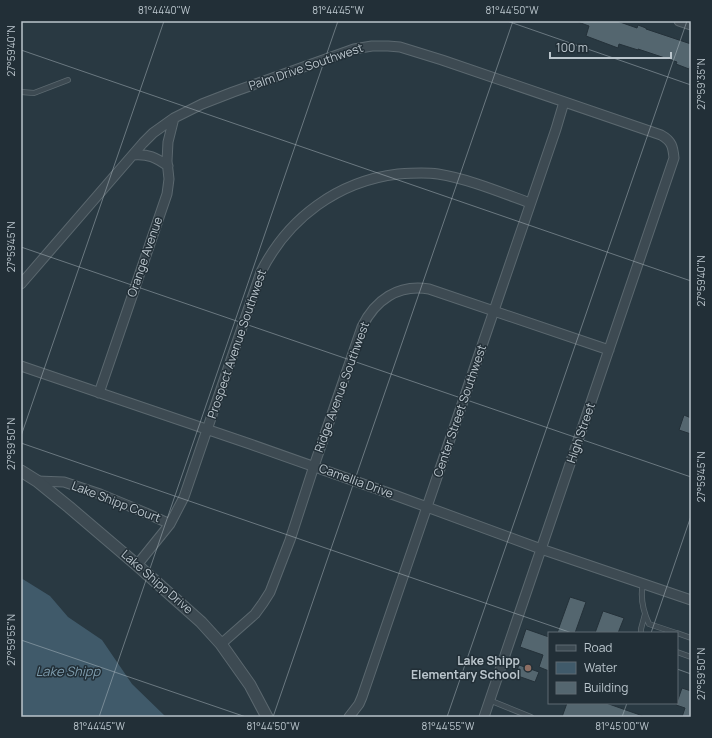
<svg xmlns="http://www.w3.org/2000/svg" width="712" height="738" font-family="Manrope,sans-serif">
	<style>
		.water { fill: #405a6a }
		.building { fill: #54666f; stroke: #243139 }
		.lines { fill: none; stroke-linecap: round; stroke-linejoin: round }
		.service-casing { stroke: #5b686f; stroke-width: 6 }
		.minor-casing { stroke: #5b686f; stroke-width: 11 }
		.tertiary-casing { stroke: #5b686f; stroke-width: 13 }
		.service { stroke: #3d4a52; stroke-width: 4.5 }
		.minor { stroke: #3d4a52; stroke-width: 9 }
		.tertiary { stroke: #3d4a52; stroke-width: 11 }
		.ticks { fill: none; stroke: #bac5cc; stroke-width: 1; stroke-opacity: 0.45 }
		.education-dot { fill: #8d6e63; stroke: #222f37; stroke-width: 1.5 }
		.labels { text-anchor: middle; stroke-width: 3; stroke-linejoin: round; paint-order: stroke }
		.street-label { font-size: 12px; fill: #bac5cc; stroke: #222f37 }
		.poi-label { font-size: 12px; font-weight: bold; fill: #bac5cc; stroke: #222f37; text-anchor: end }
		.water-label { font-size: 13px; font-style: italic; fill: #7d9bac; stroke: #222f37 }
		.neatline { fill: none; stroke: #bac5cc; stroke-width: 1.5 }
		.ticks-label { font-size: 10px; text-anchor: middle; fill: #bac5cc }
	</style>
	<rect width="100%" height="100%" fill="#293942"/>
	<path class="water" d="M21,578L50,596L68,617L102,640L132,684L166,717H21Z"/>
	<path class="building" d="M578,21H617L637,28L638,25L646,28V29L691,44V64L689,69L676,64L677,62L638,49V50L619,44L618,48L586,36L589,26L578,22Z
		M684,415L691,418V434L679,430Z
		M570,597L586,602L575,633H557Z
		M603,611L624,618L618,633H595Z
		M526,629L549,637V671L539,667L543,655L520,647Z
		M519,665L539,672L535,682L515,675Z
		M682,688L691,691V717H682L685,708L676,705Z
		M567,703H606L643,716V717H562Z"/>
	<g class="lines">
		<g class="service-casing">
			<path id="service" d="M21,92L34,93L68,80
				M643,583C640,597 643,611 649,624L676,633
				M641,633V629L645,614
				M677,633L691,638
				M677,652L691,657
				M489,700L531,717"/>
		</g>
		<g class="minor-casing">
			<path id="minor" d="M679,21L691,25
				M133,155C149,154 155,157 168,166
				M21,284L143,143L153,133L174,118L202,104L233,92L354,49L372,46H388L400,47L442,60L661,135C672,141 673,147 674,158L484,717
				M21,366L250,444L397,496L541,549L691,600
				M99,393L167,194L169,179L167,161L168,142L174,118
				M37,481L64,482L100,494L146,513L170,524
				M137,565L170,524L184,497L261,272C288,218 338,181 398,174C411,173 425,172 438,174C469,179 500,192 530,203
				M221,644L255,614L263,603L270,592L290,540L314,466L362,327C375,300 398,284 429,289L609,350
				M349,717L359,704L362,697L556,129L564,102"/>
		</g>
		<g class="tertiary-casing">
			<path id="tertiary" d="M21,471L37,481L69,507L137,565L201,622L221,644L250,685L267,717"/>
		</g>
		<use href="#service" class="service"/>
		<use href="#minor" class="minor"/>
		<use href="#tertiary" class="tertiary"/>
	</g>
	<path class="ticks" d="M507,21L691,85M21,50L691,281M21,247L691,477M21,436L164,21M21,443L572,633M651,633L691,516M21,640L246,717M677,669L691,674M99,717L338,21M273,717L513,21M447,717L687,21M622,717L627,703"/>
	<circle class="education-dot" cx="528" cy="668" r="4"/>
	<g class="labels">
		<g class="street-label">
			<text transform="translate(306 67) rotate(-19)" y="4">Palm Drive Southwest</text>
			<text transform="translate(145 257) rotate(-71)" y="4">Orange Avenue</text>
			<text transform="translate(237 344) rotate(-71)" y="4">Prospect Avenue Southwest</text>
			<text transform="translate(342 387) rotate(-70)" y="4">Ridge Avenue Southwest</text>
			<text transform="translate(460 411) rotate(-71)" y="4">Center Street Southwest</text>
			<text transform="translate(581 433) rotate(-71)" y="4">High Street</text>
			<text transform="translate(356 481) rotate(20)" y="4">Camellia Drive</text>
			<text transform="translate(116 502) rotate(21)" y="4">Lake Shipp Court</text>
			<text transform="translate(157 582) rotate(41)" y="4">Lake Shipp Drive</text>
		</g>
		<g class="poi-label">
			<text x="520" y="665">Lake Shipp<tspan x="520" dy="14">Elementary School</tspan></text>
		</g>
		<g class="water-label">
			<text x="68" y="676">Lake Shipp</text>
		</g>
	</g>
	<rect width="712" height="738" fill="none" stroke="#222f37" stroke-width="44"/>
	<rect x="548" y="632" width="130" height="72" fill="#222f37" stroke="#5f6b73"/>
	<rect x="556" y="645" width="20" height="6" fill="#3d4a52" stroke="#5f6b73"/>
	<text x="584" y="652" font-size="12" fill="#bac5cc">Road</text>
	<rect x="556" y="662" width="20" height="12" fill="#405a6a" stroke="#5f6b73"/>
	<text x="584" y="672" font-size="12" fill="#bac5cc">Water</text>
	<rect x="556" y="682" width="20" height="12" fill="#54666f" stroke="#5f6b73"/>
	<text x="584" y="692" font-size="12" fill="#bac5cc">Building</text>
	<path d="M550 52v6h121v-6" fill="none" stroke="#bac5cc" stroke-width="2"/>
	<text x="556" y="52" font-size="12" fill="#bac5cc" stroke="#222f37" stroke-width="3" paint-order="stroke">100 m</text>
	<rect x="22" y="22" width="668" height="694" class="neatline"/>
	<g class="ticks-label">
		<text x="164" y="14">81°44'40"W</text>
		<text x="338" y="14">81°44'45"W</text>
		<text x="512" y="14">81°44'50"W</text>
		<text transform="translate(11 51) rotate(-90)" y="4">27°59'40"N</text>
		<text transform="translate(701 84) rotate(-90)" y="4">27°59'35"N</text>
		<text transform="translate(11 247) rotate(-90)" y="4">27°59'45"N</text>
		<text transform="translate(701 281) rotate(-90)" y="4">27°59'40"N</text>
		<text transform="translate(11 444) rotate(-90)" y="4">27°59'50"N</text>
		<text transform="translate(701 477) rotate(-90)" y="4">27°59'45"N</text>
		<text transform="translate(11 640) rotate(-90)" y="4">27°59'55"N</text>
		<text transform="translate(701 674) rotate(-90)" y="4">27°59'50"N</text>
		<text x="99" y="730">81°44'45"W</text>
		<text x="273" y="730">81°44'50"W</text>
		<text x="448" y="730">81°44'55"W</text>
		<text x="622" y="730">81°45'00"W</text>
	</g>
</svg>
